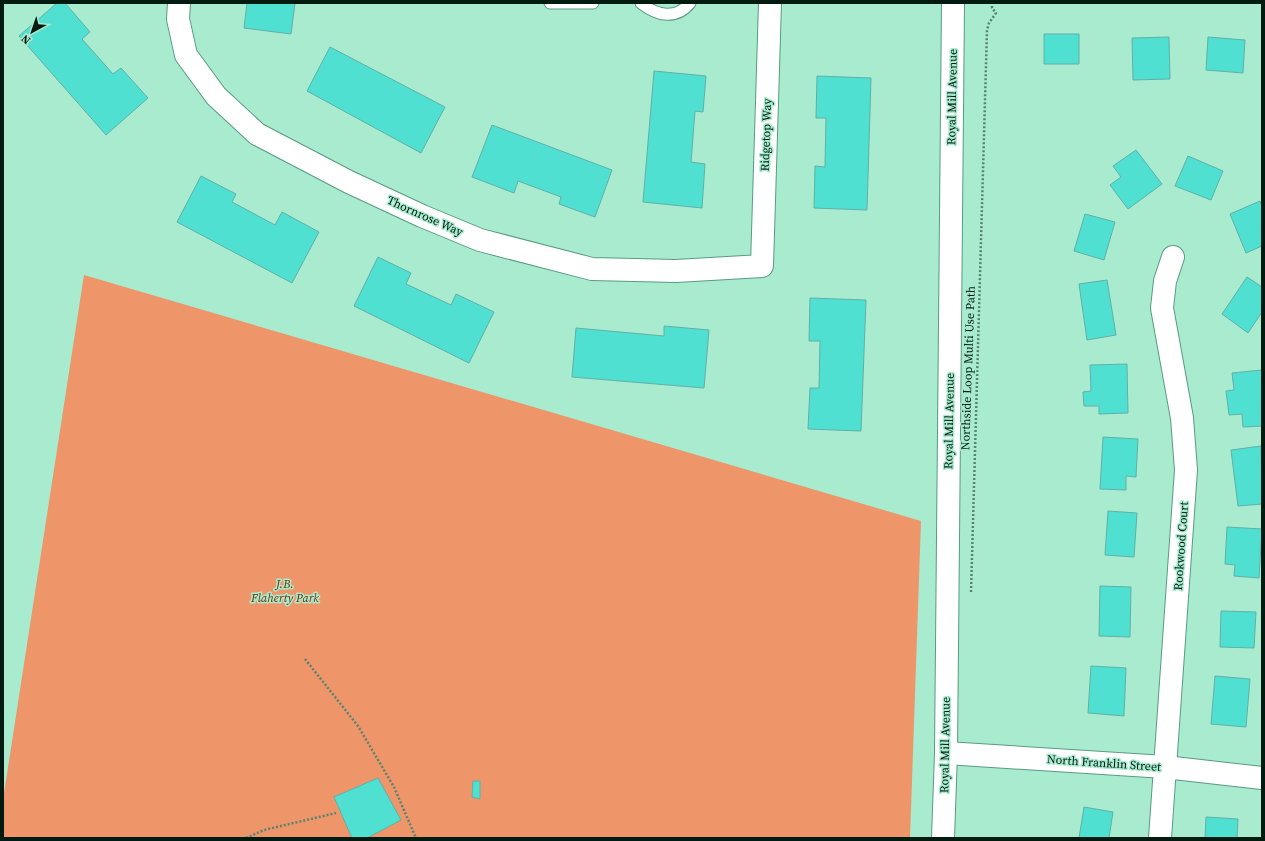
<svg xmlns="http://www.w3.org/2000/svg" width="1265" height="841" font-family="'Source Serif 4',serif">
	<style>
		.green { fill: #ee9569 }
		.building { fill: #4fe0d2; stroke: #61b0a7 }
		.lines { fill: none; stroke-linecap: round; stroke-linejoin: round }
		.service-casing { stroke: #599b81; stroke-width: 13 }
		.minor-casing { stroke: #599b81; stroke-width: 24 }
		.secondary-casing { stroke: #599b81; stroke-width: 24 }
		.path { stroke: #568471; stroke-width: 2.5; stroke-dasharray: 2 2; stroke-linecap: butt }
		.service { stroke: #fff; stroke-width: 11 }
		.minor { stroke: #fff; stroke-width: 22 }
		.secondary { stroke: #fff; stroke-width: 22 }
		.labels { text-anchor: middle; stroke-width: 3; stroke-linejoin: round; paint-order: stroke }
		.street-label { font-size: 12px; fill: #011b11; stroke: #a8ebcf }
		.park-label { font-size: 12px; font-style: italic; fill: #742e00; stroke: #a8ebcf }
	</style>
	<rect width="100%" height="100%" fill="#a8ebcf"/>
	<path class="green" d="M84,275L921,521L910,838H3V800Z"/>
	<path class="building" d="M57,3H65L90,32L82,39L113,74L121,68L148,98L106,135L19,36Z
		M247,3H295L291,34L244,28Z
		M1044,34H1079V64H1044Z
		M1169,37L1170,79L1133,80L1132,38Z
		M1208,37L1245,40L1243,73L1206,70Z
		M330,47L445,107L421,153L307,91Z
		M654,71L706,76L703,112L695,111L691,162L705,164L702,208L643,202Z
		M817,76L871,78L867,210L814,208L815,166L825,167L826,118H816Z
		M492,125L612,170L595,217L559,204L561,197L518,181L514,193L472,177Z
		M1136,150L1162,184L1128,209L1110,185L1121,177L1113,166Z
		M1188,156L1223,171L1211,200L1175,186Z
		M201,176L236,194L232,202L275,225L282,212L319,232L292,283L177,222Z
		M1260,201L1262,207V246L1246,253L1230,214Z
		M1085,214L1115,222L1104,260L1074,251Z
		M378,257L411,273L406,284L451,305L456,294L494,312L469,363L354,306Z
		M1247,277L1262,287V312L1248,333L1222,314Z
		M1107,280L1116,335L1087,340L1079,284Z
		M810,298L866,300L861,431L808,429L810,388H819L820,341H809Z
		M664,326L709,330L704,388L572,377L576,328L664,336Z
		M1127,364L1128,413L1099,414V406H1084L1083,392L1091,391L1090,365Z
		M1262,370V426L1243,427L1242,414L1229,415L1226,391L1234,390L1232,373Z
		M1103,437L1138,439L1136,477L1126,476V490L1100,489Z
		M1261,446L1262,504L1238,506L1231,450Z
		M1108,511L1137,513L1134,557L1105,555Z
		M1227,527L1262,529L1259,578L1234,576L1235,565L1225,564Z
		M1100,586L1131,587L1130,637L1099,636Z
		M1221,611L1256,612L1254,648L1220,647Z
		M1091,666L1126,668L1124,716L1088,713Z
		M1215,676L1250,679L1246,727L1211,724Z
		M378,778L401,820L367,838H352L334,797Z
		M473,781H480V799L472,797Z
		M1084,807L1113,812L1109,838H1079Z
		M1206,817L1238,819L1237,838H1205Z"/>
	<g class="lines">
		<g class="service-casing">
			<path id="service" d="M550,3H593
				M641,3C657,16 676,20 690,3"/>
		</g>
		<g class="minor-casing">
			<path id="minor" d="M179,3L178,19L186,55L216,96L257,134L349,182L422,216L480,240L592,269L676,271L762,266L770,3
				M946,753L1165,767L1262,778
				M1160,838L1186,470L1182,418L1162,308L1165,281L1173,257"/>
		</g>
		<g class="secondary-casing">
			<path id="secondary" d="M943,838L946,753L953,3"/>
		</g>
		<path class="path" d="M971,592L987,30L989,23L996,13L992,8V3
			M305,659L358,726L394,787L416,838
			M246,838L264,830L336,813"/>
		<use href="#service" class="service"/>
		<use href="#minor" class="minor"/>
		<use href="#secondary" class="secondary"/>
	</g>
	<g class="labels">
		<g class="street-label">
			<text transform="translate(952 97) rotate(-89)" y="4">Royal Mill Avenue</text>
			<text transform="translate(766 135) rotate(-88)" y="4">Ridgetop Way</text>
			<text transform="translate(425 216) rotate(24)" y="4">Thornrose Way</text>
			<text transform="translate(968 368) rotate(-88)" y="4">Northside Loop Multi Use Path</text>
			<text transform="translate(949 421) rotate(-89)" y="4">Royal Mill Avenue</text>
			<text transform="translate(1181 546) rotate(-86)" y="4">Rookwood Court</text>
			<text transform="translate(945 745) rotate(-89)" y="4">Royal Mill Avenue</text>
			<text transform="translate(1104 763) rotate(4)" y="4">North Franklin Street</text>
		</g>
		<g class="park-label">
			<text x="285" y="588">J.B.<tspan x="285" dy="14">Flaherty Park</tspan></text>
		</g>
	</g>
	<rect width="1265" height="841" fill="none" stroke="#011b11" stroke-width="8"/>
	<g transform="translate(32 32) rotate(220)" stroke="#a8ebcf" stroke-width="3" paint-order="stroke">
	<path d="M0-3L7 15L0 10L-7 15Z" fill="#011b11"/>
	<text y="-6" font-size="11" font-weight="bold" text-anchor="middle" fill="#011b11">N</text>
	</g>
</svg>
